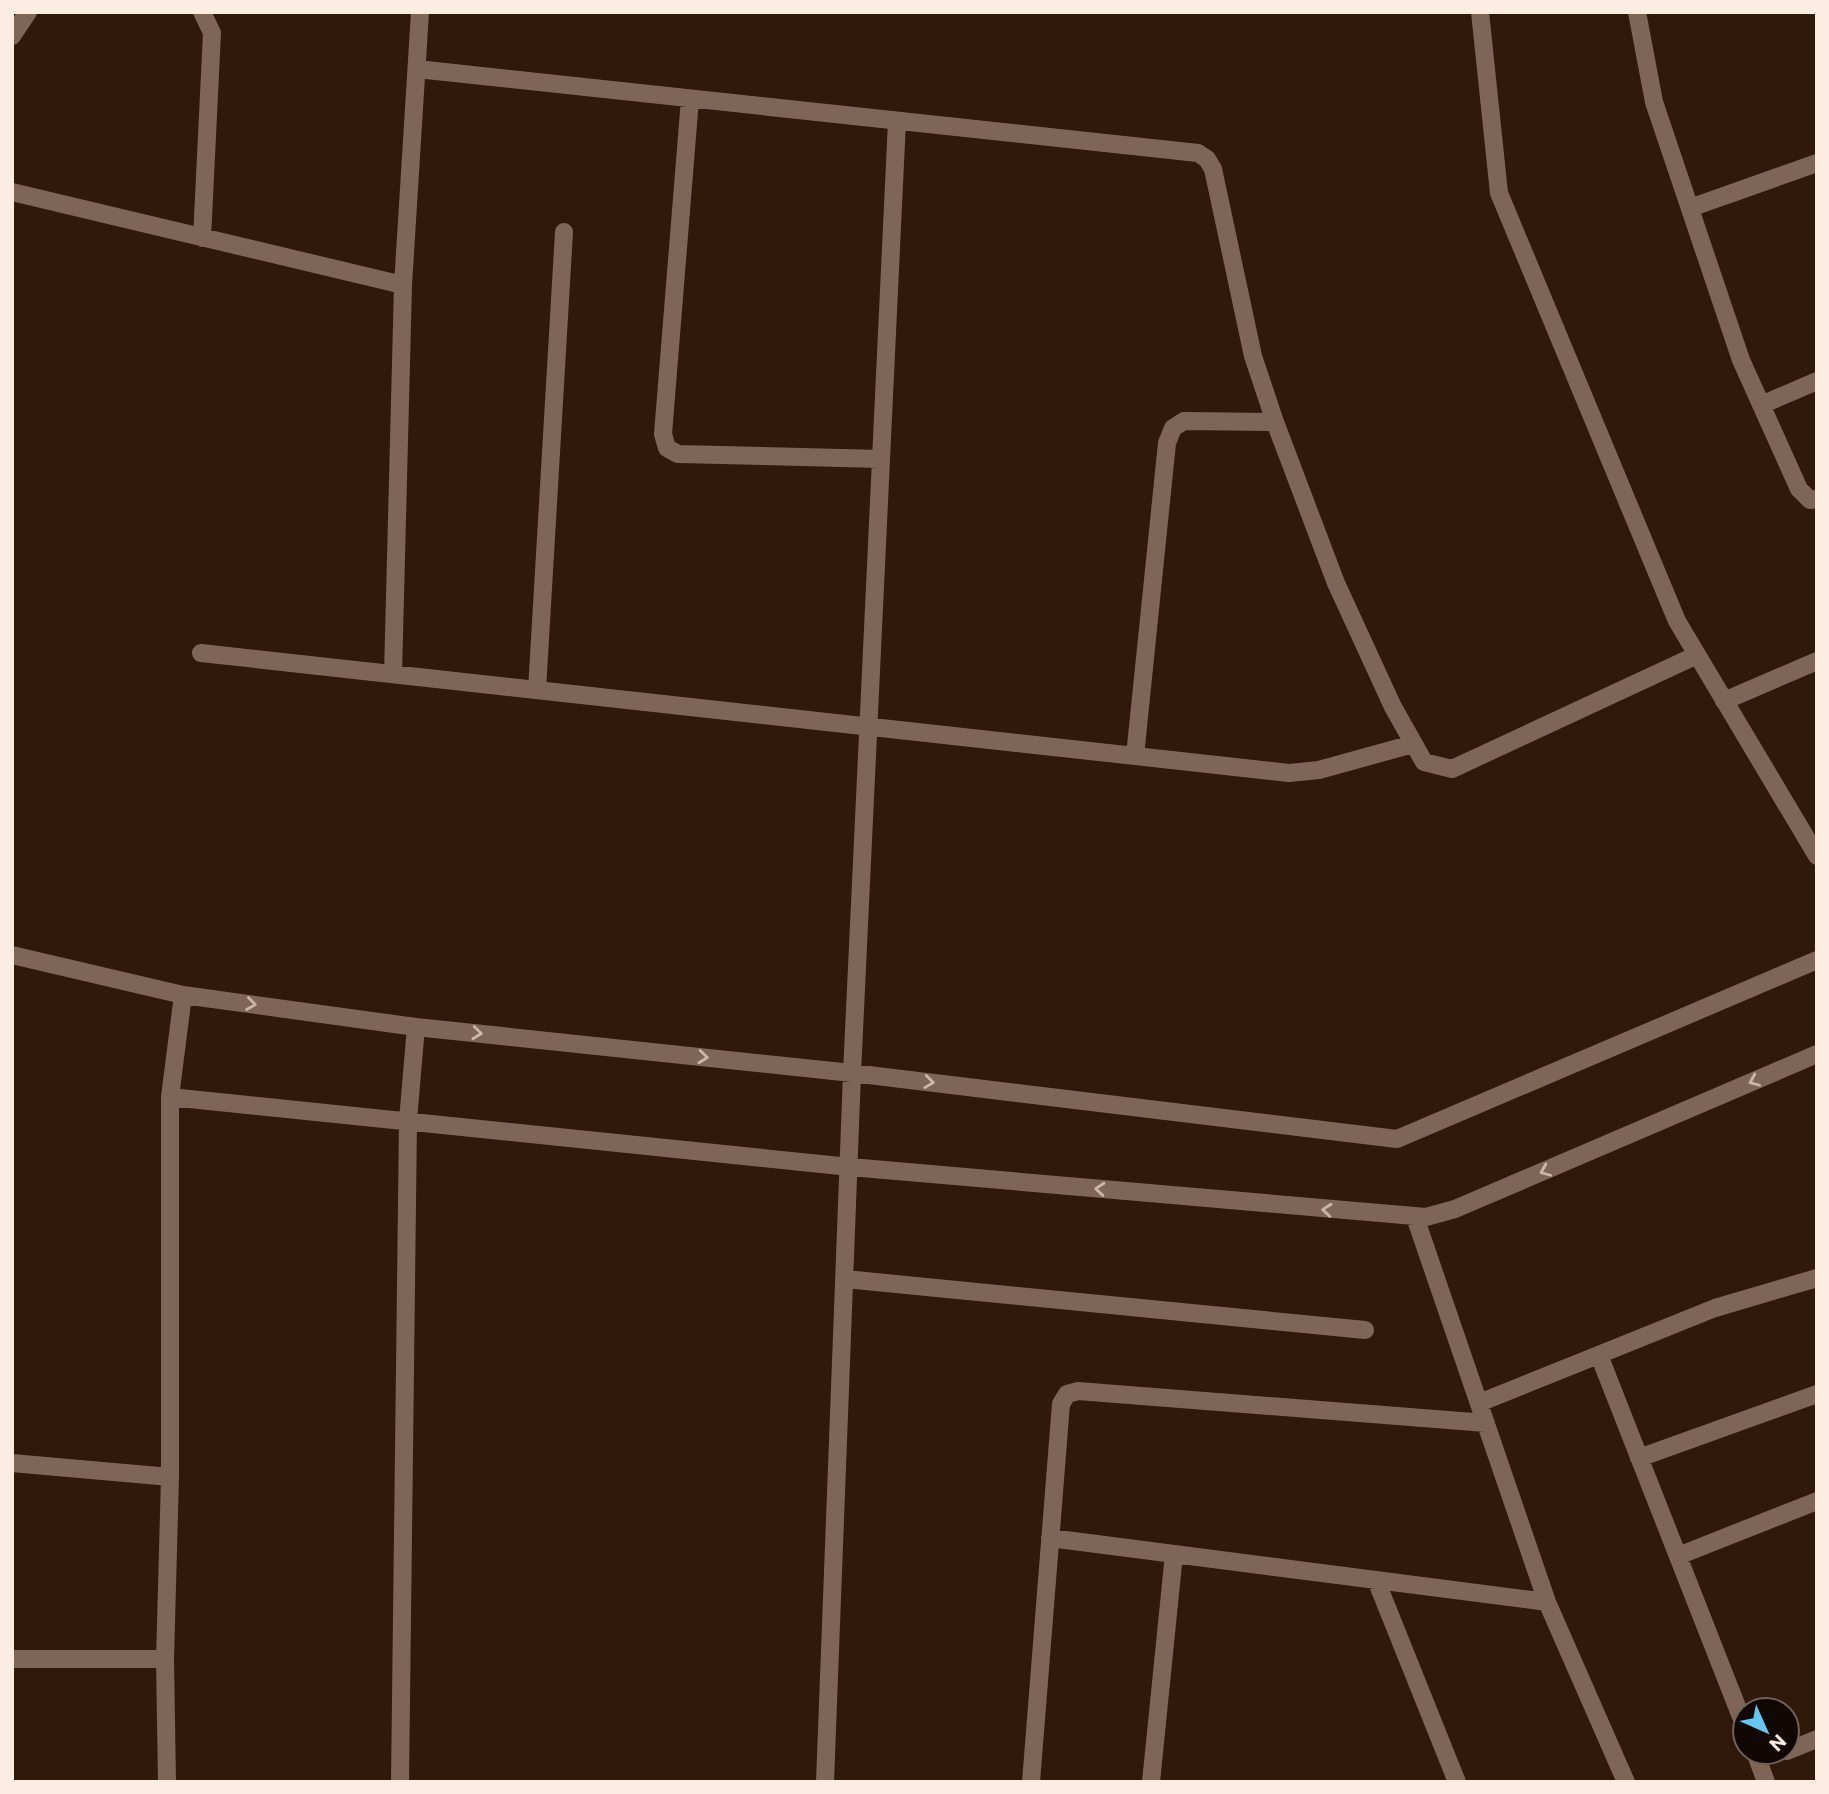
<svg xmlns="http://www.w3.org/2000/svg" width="1829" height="1794" font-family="Commissioner,sans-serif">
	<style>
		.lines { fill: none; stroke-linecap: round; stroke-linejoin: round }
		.minor { stroke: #7f6555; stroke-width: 18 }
		.oneway { stroke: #cbb6aa }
	</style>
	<rect width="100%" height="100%" fill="#301909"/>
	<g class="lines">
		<path class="minor" d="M202,12L212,33L202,238
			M1480,12L1499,193L1677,621L1817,856
			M1637,12L1654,102L1741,360L1799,489L1810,500L1817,499
			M12,36L28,12
			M417,69L1198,153L1207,159L1213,169L1253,356L1275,422L1336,583L1393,707L1424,762L1452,769L1697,655
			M690,99L663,434L667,448L678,454L881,459
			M12,192L403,285
			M1690,208L1817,163
			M1761,405L1817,381
			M201,653L1289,773L1319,770L1413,744
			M393,674L403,285L420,12
			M537,690L564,232
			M1724,701L1817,661
			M1135,756L1167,443L1173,428L1184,421L1275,422
			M12,955L183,995L416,1027L852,1073L1397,1139L1817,960
			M170,1097L850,1167L1426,1217L1455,1209L1817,1054
			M1415,1217L1547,1602L1626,1782
			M845,1279L1365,1330
			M1599,1355L1745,1727
			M1479,1403L1715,1308L1817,1278
			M1639,1458L1817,1394
			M12,1463L170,1477
			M1050,1538L1547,1602
			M1678,1556L1817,1501
			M1376,1580L1457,1782
			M12,1659H165
			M1787,1751L1817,1739
			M1755,1752L1766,1782
			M167,1782L165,1659L170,1477V1097L183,995
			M400,1782L408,1120L416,1027
			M825,1782L852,1073L897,121
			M1031,1782L1061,1404L1067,1394L1078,1391L1486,1423
			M1151,1782L1174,1554"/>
	</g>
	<defs><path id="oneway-chevron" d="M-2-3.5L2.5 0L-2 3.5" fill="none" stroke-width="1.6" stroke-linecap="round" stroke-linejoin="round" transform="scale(1.75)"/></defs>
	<g class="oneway">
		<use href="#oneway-chevron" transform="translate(251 1004) rotate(8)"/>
		<use href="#oneway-chevron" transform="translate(477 1033) rotate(6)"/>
		<use href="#oneway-chevron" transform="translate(703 1057) rotate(6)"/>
		<use href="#oneway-chevron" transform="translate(1754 1081) rotate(157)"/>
		<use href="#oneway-chevron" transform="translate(929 1082) rotate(7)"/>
		<use href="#oneway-chevron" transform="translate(1545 1171) rotate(157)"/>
		<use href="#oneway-chevron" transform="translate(1100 1189) rotate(-175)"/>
		<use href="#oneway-chevron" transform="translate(1327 1210) rotate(-175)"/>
	</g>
	<rect width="1829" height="1794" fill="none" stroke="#fdece2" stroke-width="28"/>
	<g transform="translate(1766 1731) rotate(135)"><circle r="33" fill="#110703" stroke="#6f635c" stroke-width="2"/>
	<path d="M0-5L12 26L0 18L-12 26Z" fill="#68c4f0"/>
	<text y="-10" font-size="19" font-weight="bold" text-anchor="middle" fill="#fdece2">N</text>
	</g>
</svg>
